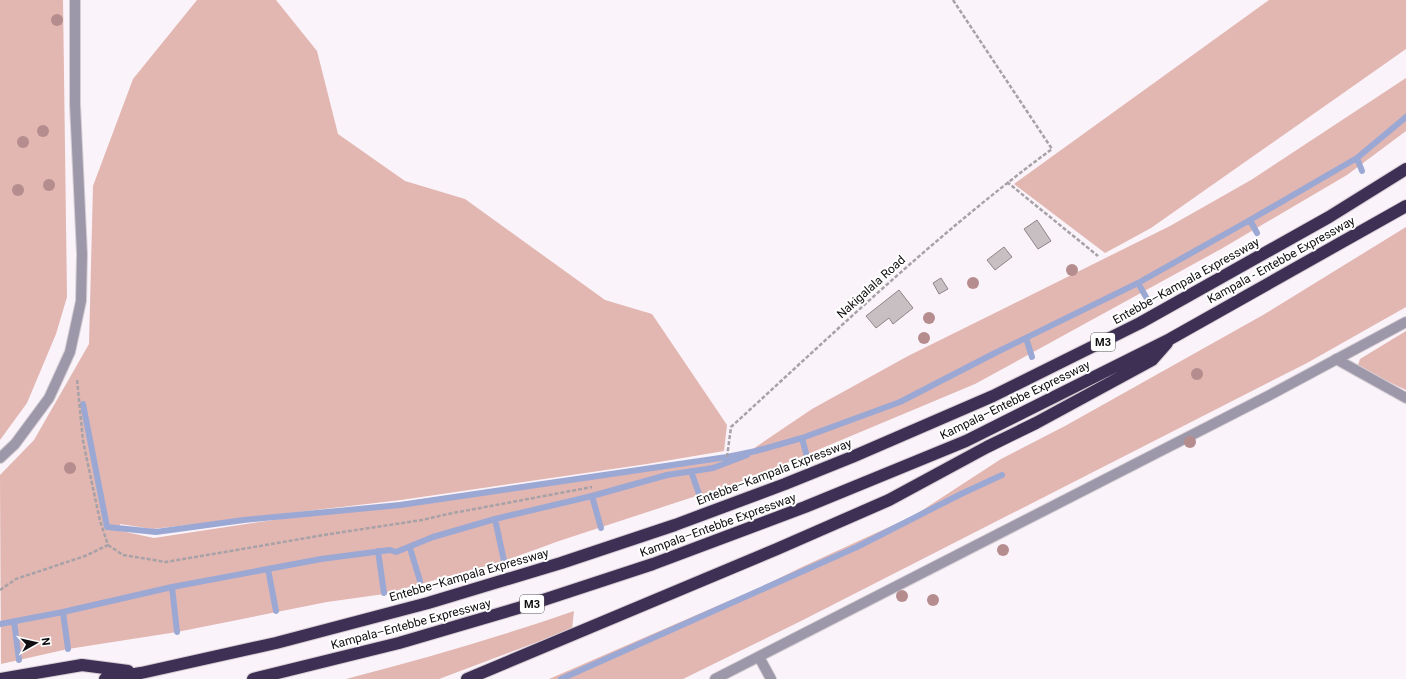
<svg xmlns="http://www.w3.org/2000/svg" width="1406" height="679" font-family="Roboto,sans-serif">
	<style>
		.green { fill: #e2b6b1 }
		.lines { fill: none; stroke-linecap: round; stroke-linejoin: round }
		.stream { stroke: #9ca8d4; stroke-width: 6 }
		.building { fill: #c7bfc1; stroke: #8d8587 }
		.lane-casing { stroke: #d5ced4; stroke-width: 12 }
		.street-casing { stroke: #d5ced4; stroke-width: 12 }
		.highway-casing { stroke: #d5ced4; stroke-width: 14 }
		.path { stroke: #a7a2a7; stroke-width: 2.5; stroke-dasharray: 4 2; stroke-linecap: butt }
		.lane { stroke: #9d97aa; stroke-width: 10 }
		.street { stroke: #9d97aa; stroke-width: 10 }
		.highway { stroke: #3e2f54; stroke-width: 12 }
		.tree { fill: #b68d8e }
		.labels { text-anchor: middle; stroke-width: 4; stroke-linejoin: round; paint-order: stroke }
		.shield { fill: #fff; stroke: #585658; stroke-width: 1 }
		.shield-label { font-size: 11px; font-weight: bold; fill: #100e10 }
		.street-label { font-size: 12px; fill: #100e10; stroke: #fff }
	</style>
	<rect width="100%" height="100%" fill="#faf3f9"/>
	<path class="green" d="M0,0H63L67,297L56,334L27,403L0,440Z
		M197,0H276L317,51L338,134L405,181L465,199L605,300L652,314L727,425L724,451L647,464L401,500L153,529L120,524L121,531L154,538L246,524L650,467L750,451L812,409L908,356L1170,226L1251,180L1406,78V131L1347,175L1221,249L975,384L748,479L559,541L504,561L384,594L327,602L177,632L68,649L1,664L0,475L34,440L89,344L93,186L133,79Z
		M1269,0H1406V49L1151,228L1105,253L1014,184Z
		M1406,227V307L1307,363L803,620L683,679H549L763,586L802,567L915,515L1001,459L1065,426L1263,315Z
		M1406,331V390L1370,373L1358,365L1360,359Z
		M574,611L572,629L439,679H346C423,659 499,637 574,611Z"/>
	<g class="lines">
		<path class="stream" d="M1357,158L1362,171
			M1250,220L1257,233
			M1138,283L1146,297
			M1026,338L1032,357
			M83,404L107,527L156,532L244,520L400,505L727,457L756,451L802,438L900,402L995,353L1138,283L1250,220L1357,158L1406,117
			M802,438L807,457
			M691,471L699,494
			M592,496L601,528
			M495,519L504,561
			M410,548L420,581
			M378,551L384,593
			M268,569L276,611
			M172,587L177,632
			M63,612L68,649
			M14,621L19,660
			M0,624L63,612L172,587L321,559L390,550L396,552L433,537L495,519L592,496L667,475L713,468L747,455
			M561,679L857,547L961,494L1002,475"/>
	</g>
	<path class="building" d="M1037,220L1051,241L1038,249L1024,229Z
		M1004,247L1012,257L995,270L987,260Z
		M941,278L948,289L939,294L933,283Z
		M899,290L913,308L893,324L889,318L876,328L866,316Z"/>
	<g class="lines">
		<g class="lane-casing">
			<path id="lane" d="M1336,359L1406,398
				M759,657L771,679"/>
		</g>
		<g class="street-casing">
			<path id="street" d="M0,458L15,444L49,398L70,352L81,301L82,254L75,104V0
				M715,679L1268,396L1406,322"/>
		</g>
		<g class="highway-casing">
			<path id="highway" d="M1,679L82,665L128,671
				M105,679L141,673L276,643L428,603L561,563L675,525L785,484L852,457L993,396L1140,323L1329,217L1406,169
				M253,679L399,643L525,606L653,564L805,507L966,441L1170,339L1406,206
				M467,679L777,549L889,500L987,447L1036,423L1152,360L1167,343"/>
		</g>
		<path class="path" d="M1007,182L1098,256
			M727,457L731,427C836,331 938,233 1052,149L953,0
			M108,545L123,555L166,562L330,534L422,520L448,514L592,487
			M0,590L16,579L85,556L108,545L100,521L83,441L77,379"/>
		<use href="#lane" class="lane"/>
		<use href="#street" class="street"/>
		<use href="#highway" class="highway"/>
	</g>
	<g class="tree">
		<circle cx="57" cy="20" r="6"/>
		<circle cx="43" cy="131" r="6"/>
		<circle cx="23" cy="142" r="6"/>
		<circle cx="49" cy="185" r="6"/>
		<circle cx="18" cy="190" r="6"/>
		<circle cx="1072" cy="270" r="6"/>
		<circle cx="973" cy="283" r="6"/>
		<circle cx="929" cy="318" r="6"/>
		<circle cx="924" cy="338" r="6"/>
		<circle cx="1197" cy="374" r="6"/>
		<circle cx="1190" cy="442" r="6"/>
		<circle cx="70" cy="468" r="6"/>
		<circle cx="1003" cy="550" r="6"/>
		<circle cx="902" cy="596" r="6"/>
		<circle cx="933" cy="600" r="6"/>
	</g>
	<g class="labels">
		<g class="shield">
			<rect x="1091" y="333" width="24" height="18" rx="3"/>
			<rect x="520" y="595" width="24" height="18" rx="3"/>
		</g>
		<g class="shield-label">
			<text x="1103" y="346">M3</text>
			<text x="532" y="608">M3</text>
		</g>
		<g class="street-label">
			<text transform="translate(1281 260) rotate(-29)" y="4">Kampala - Entebbe Expressway</text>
			<text transform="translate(1186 281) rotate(-29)" y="4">Entebbe–Kampala Expressway</text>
			<text transform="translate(871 287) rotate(-42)" y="4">Nakigalala Road</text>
			<text transform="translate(1015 400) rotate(-26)" y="4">Kampala–Entebbe Expressway</text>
			<text transform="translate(774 472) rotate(-21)" y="4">Entebbe–Kampala Expressway</text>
			<text transform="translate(718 525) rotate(-20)" y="4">Kampala–Entebbe Expressway</text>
			<text transform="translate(469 575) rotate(-16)" y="4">Entebbe–Kampala Expressway</text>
			<text transform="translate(411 624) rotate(-15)" y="4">Kampala–Entebbe Expressway</text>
		</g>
	</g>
	<g transform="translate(36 643) rotate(82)" stroke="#ffffff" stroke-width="3" paint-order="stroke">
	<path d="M0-3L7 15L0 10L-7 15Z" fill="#100e10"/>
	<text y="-6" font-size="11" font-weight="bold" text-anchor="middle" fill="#100e10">N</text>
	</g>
</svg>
